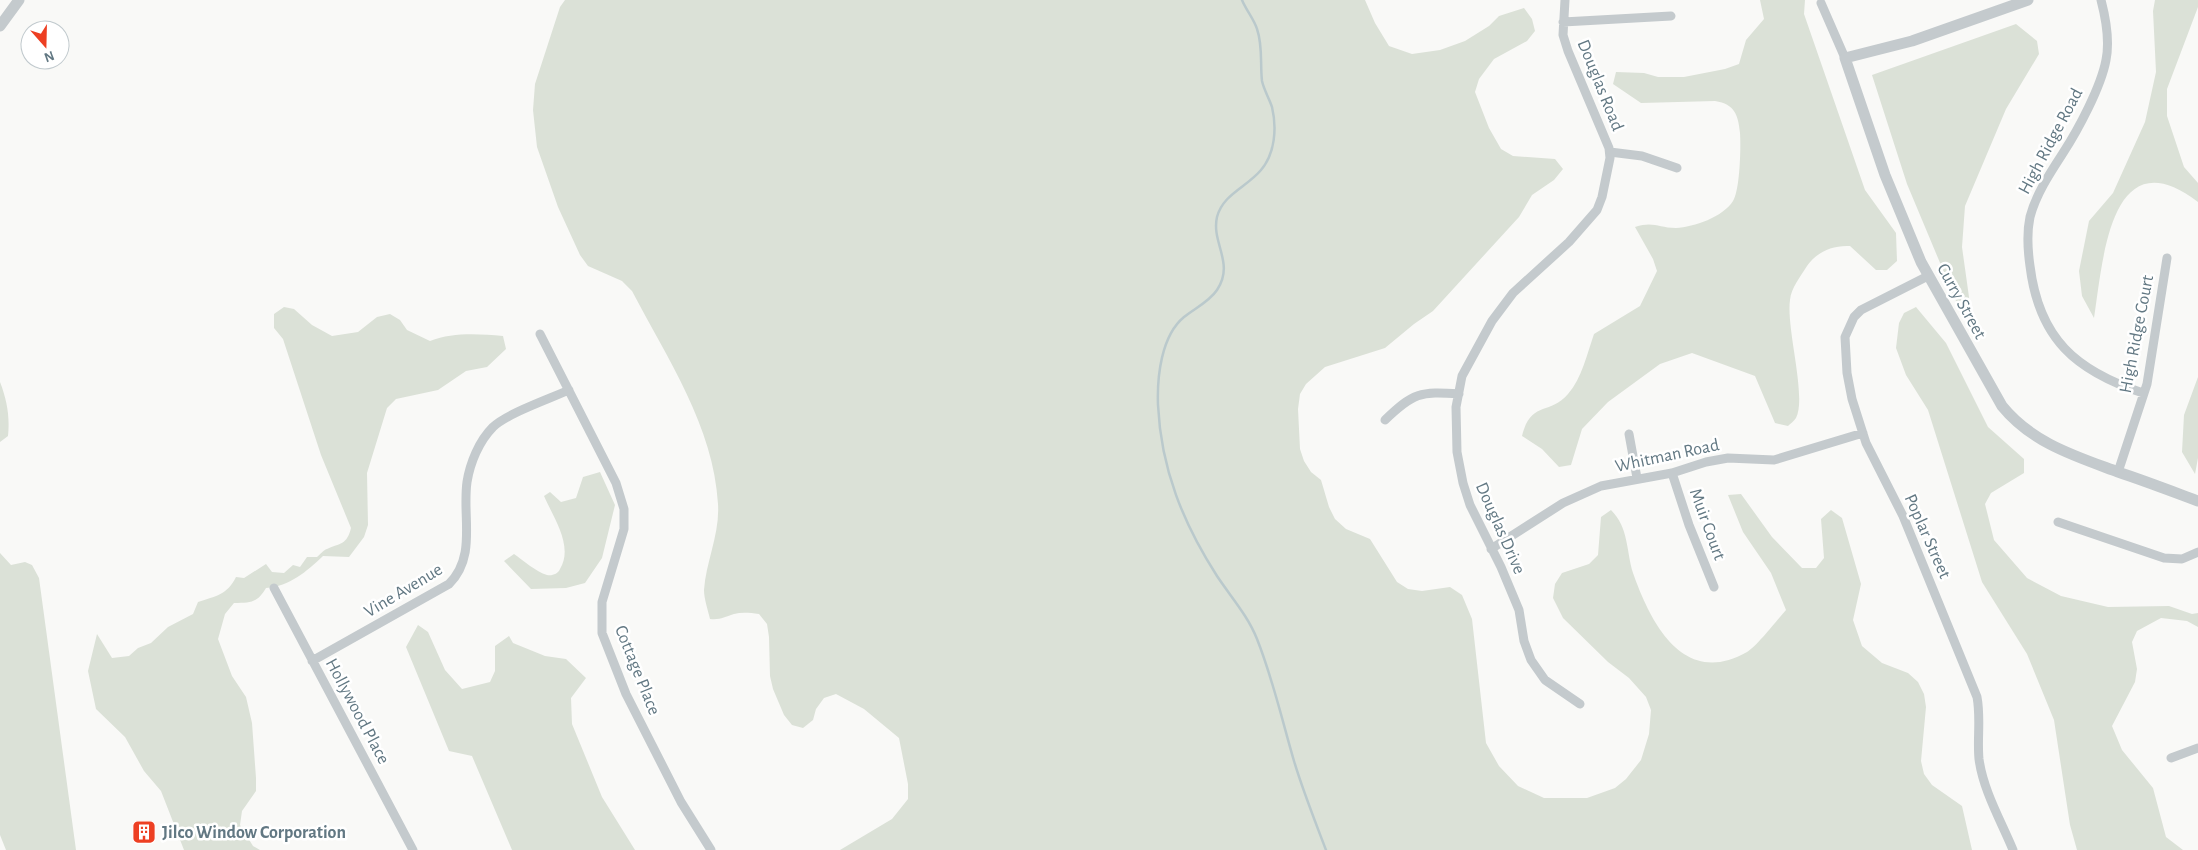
<svg xmlns="http://www.w3.org/2000/svg" width="2198" height="850" font-family="'Alegreya Sans',sans-serif">
	<style>
		.green { fill: #dbe1d7 }
		.lines { fill: none; stroke-linecap: round; stroke-linejoin: round }
		.stream { stroke: #bac9cc; stroke-width: 2.5 }
		.minor { stroke: #c4cacd; stroke-width: 9 }
		.tertiary { stroke: #c4cacd; stroke-width: 11 }
		.labels { text-anchor: middle; stroke-width: 5; stroke-linejoin: round; paint-order: stroke }
		.street-label { font-size: 18px; fill: #627883; stroke: #fff }
		.poi-label { font-size: 18px; font-weight: bold; fill: #627883; stroke: #fff; text-anchor: start }
	</style>
	<rect width="100%" height="100%" fill="#f9f9f7"/>
	<path class="green" d="M565,0H1365L1375,23L1389,46L1412,54L1440,50L1465,41L1489,26L1499,16L1524,8L1532,19L1535,31L1527,41L1494,59L1479,79L1475,92L1489,128L1501,149L1513,156L1555,159L1563,169L1554,180L1532,195L1519,217L1433,311L1414,324L1385,348L1325,367L1306,384L1300,394L1298,409L1300,449L1304,461L1311,472L1321,480L1329,507L1335,519L1346,529L1370,539L1397,582L1408,589L1422,591L1450,587L1462,595L1472,619L1486,743L1499,766L1518,786L1544,798H1587L1615,788L1626,779L1641,760L1649,734L1651,710L1646,697L1629,678L1608,662L1563,618L1553,598L1555,584L1562,573L1589,564L1598,555L1601,517L1611,510C1629,528 1626,550 1633,573C1651,624 1684,688 1747,652C1757,646 1777,620 1786,610L1771,573L1743,532L1728,495L1741,494L1772,537L1802,568H1816L1824,558L1821,519L1831,510L1842,518L1861,584L1853,620L1862,646L1882,663L1908,673L1918,682L1924,694L1926,707L1921,761L1924,774L1932,785L1962,806L1972,850H840L892,819L908,799V784L899,738L864,709L836,694L824,698L816,709L813,720L803,728L792,725L784,715L773,689L770,676L769,637L767,624L759,614C750,613 742,612 734,614C724,617 721,620 710,619C708,610 704,599 704,590C706,561 720,534 718,504C714,427 667,358 632,291L622,281L588,266L580,255L558,207L537,147L533,110L535,84L560,7Z
		M1760,0H1805L1804,14L1865,190L1896,233L1897,261L1887,270H1876L1850,246C1832,245 1817,252 1807,266C1801,276 1791,288 1790,300C1786,328 1807,397 1796,418C1794,421 1790,424 1788,426L1775,423L1755,376L1692,353L1660,364L1608,402L1582,429L1571,465L1559,467L1542,449L1522,436C1531,400 1549,416 1568,394C1582,378 1587,354 1594,334L1640,306L1657,271L1653,259L1635,227C1654,221 1658,228 1676,228C1694,227 1723,217 1733,201C1740,190 1741,147 1740,133C1738,115 1735,104 1715,101L1641,103L1613,84L1616,72L1644,73L1658,77H1684L1725,69L1739,64L1746,40L1764,19Z
		M2155,0H2198V7L2167,89V116L2184,167L2198,183V202C2110,135 2103,261 2094,318L2082,296L2079,271L2089,221L2113,193L2145,122L2156,72L2153,11Z
		M2016,24L2037,41L2039,54L2006,109L1965,206L1962,247L1969,297L1965,309L1956,301L1907,184L1872,75Z
		M284,307L294,309L312,325L332,336L358,332L377,317L390,314L400,320L407,330L430,341C453,332 479,334 503,336L506,349L487,367L466,371L438,390L396,399L387,408L367,473L368,525L364,537L349,557L323,556C306,572 290,586 266,588C257,603 251,603 234,603L225,614L218,639L232,676L246,697L252,723L256,778V791L242,811L240,825L253,846L260,850H184L161,791L144,771L125,737L96,709L88,671L97,634L112,658L129,656L138,648L151,643L168,627L193,614L198,602C216,596 227,595 236,577L244,578L266,564L272,572L284,573L293,565L300,567L307,557H317C320,555 323,550 327,549C340,543 347,545 351,528L321,455L283,339L274,328V314Z
		M1916,307L1946,343L1988,427L2024,459V473L1991,493L1985,504L1994,540L2027,578L2061,596L2108,607L2169,606L2192,614L2198,613V627L2187,621L2161,618L2137,631L2132,642L2137,669L2135,682L2112,726L2122,750L2153,788L2166,837L2183,850H2077L2070,825L2054,720L2027,654L1982,582L1928,410L1906,375L1896,348L1899,323L1904,313Z
		M2198,377V458L2195,474L2182,452L2184,415Z
		M0,382C7,400 10,417 8,436L0,442Z
		M600,472L615,505L602,558L585,583L566,588L531,589L504,561L514,554C523,560 536,572 547,575C552,576 558,574 560,569C574,546 553,517 544,496L550,492L561,502L576,498L583,477Z
		M0,553L11,565L25,562L32,565L39,578L76,850H6L0,835Z
		M418,625L428,632L445,670L462,689L490,682L495,671V646L509,636L513,643L545,656L566,659L586,678L571,698L572,724L602,797L635,850H512L472,756L449,751L406,647Z"/>
	<g class="lines">
		<path class="stream" d="M1242,0C1246,10 1254,19 1257,29C1263,46 1260,64 1262,81C1264,90 1269,98 1272,107C1277,128 1275,154 1261,170C1247,187 1223,194 1217,217C1211,243 1235,263 1217,290C1209,302 1195,308 1184,317C1161,336 1157,377 1158,405C1161,469 1183,523 1217,576C1231,597 1248,616 1257,639C1273,679 1282,720 1294,761C1303,791 1315,821 1326,850"/>
		<path class="minor" d="M1565,0L1563,35L1568,51L1609,148L1610,158L1602,197L1597,210L1569,242L1513,293L1492,321L1462,376L1456,407L1457,452L1463,483L1470,505L1501,567L1519,610L1524,641L1531,660L1545,680L1580,704
			M2101,0C2106,19 2110,40 2106,60C2101,87 2078,130 2063,153C2050,173 2036,194 2030,217C2027,231 2028,252 2030,266C2039,339 2076,371 2143,393
			M1821,3L1845,58
			M1563,22L1671,16
			M1610,152L1642,156L1677,168
			M1928,276L1861,310L1854,317L1845,337L1847,373L1852,399L1866,443L1903,516L1977,697C1981,718 1977,739 1979,759C1983,790 2001,821 2013,850
			M540,334L616,483L624,509V529L602,602V633L626,694L681,802L711,850
			M1385,420C1413,393 1420,391 1459,394
			M1629,434L1637,478
			M2118,472L2147,384L2167,258
			M1672,473L1689,525L1714,587
			M2058,522L2164,558L2182,559L2198,552
			M1491,549L1563,503L1601,486L1672,473L1706,462L1728,458L1774,460L1863,433
			M274,588L413,850
			M312,661L449,584C477,556 462,517 467,482C470,463 479,441 493,427C508,413 549,399 569,390
			M2171,758L2198,748"/>
		<path class="tertiary" d="M2028,0L1912,41L1845,58L1885,175L1921,262L2002,406C2032,443 2075,456 2118,472C2145,481 2171,491 2198,501
			M0,26L19,0"/>
	</g>
	<defs>
		<g id="building-square" transform="scale(1.25)"><rect x="-9" y="-9" width="18" height="18" rx="4" fill="#ed3f22" stroke="#fff"/><path d="M-4-6H4V6H1V3H-1V6H-4ZM-2.5-4.3h1.7v1.8h-1.7ZM.8-4.3h1.7v1.8H.8ZM-2.5-1h1.7V.8h-1.7ZM.8-1h1.7V.8H.8Z" fill="#fff"/></g>
	</defs>
	<g fill-rule="evenodd">
		<use href="#building-square" x="144" y="832"/>
	</g>
	<g class="labels">
		<g class="street-label">
			<text transform="translate(1601 85) rotate(68)" y="6">Douglas Road</text>
			<text transform="translate(2050 141) rotate(-62)" y="6">High Ridge Road</text>
			<text transform="translate(1962 301) rotate(61)" y="6">Curry Street</text>
			<text transform="translate(2136 334) rotate(-79)" y="6">High Ridge Court</text>
			<text transform="translate(1667 455) rotate(-12)" y="6">Whitman Road</text>
			<text transform="translate(1708 524) rotate(70)" y="6">Muir Court</text>
			<text transform="translate(1501 528) rotate(66)" y="6">Douglas Drive</text>
			<text transform="translate(1928 536) rotate(66)" y="6">Poplar Street</text>
			<text transform="translate(403 590) rotate(-31)" y="6">Vine Avenue</text>
			<text transform="translate(638 670) rotate(68)" y="6">Cottage Place</text>
			<text transform="translate(358 711) rotate(62)" y="6">Hollywood Place</text>
		</g>
		<g class="poi-label">
			<text x="162" y="838">Jilco Window Corporation</text>
		</g>
	</g>
	<g transform="translate(45 45) rotate(160)"><circle r="24" fill="#ffffff" stroke="#c0c9cd"/>
	<path d="M0-4L9 19L0 12L-9 19Z" fill="#ed3f22"/>
	<text y="-8" font-size="14" font-weight="bold" text-anchor="middle" fill="#627883">N</text>
	</g>
</svg>
